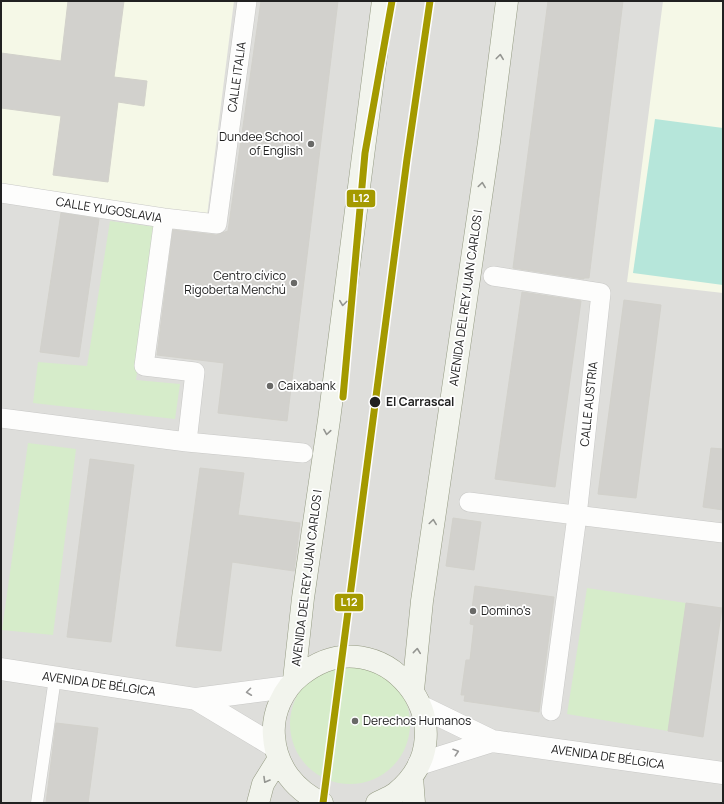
<svg xmlns="http://www.w3.org/2000/svg" width="724" height="804" font-family="Manrope,sans-serif">
	<style>
		.residential { fill: #dededb }
		.education { fill: #f5f8e7 }
		.grass { fill: #d6ecca }
		.pitch { fill: #b6e6da }
		.building { fill: #d2d1cd; stroke: #d2d1cb }
		.lines { fill: none; stroke-linecap: round; stroke-linejoin: round }
		.service-casing { stroke: #c8c8c6; stroke-width: 13 }
		.pedestrian-casing { stroke: #c8c8c6; stroke-width: 20 }
		.minor-casing { stroke: #c8c8c6; stroke-width: 23 }
		.secondary-casing { stroke: #949a82; stroke-width: 23 }
		.service { stroke: #fdfdfc; stroke-width: 12 }
		.pedestrian { stroke: #fdfdfc; stroke-width: 19 }
		.minor { stroke: #fdfdfc; stroke-width: 22 }
		.secondary { stroke: #f2f4ed; stroke-width: 22 }
		.metro-1-casing { stroke: #fff; stroke-width: 10 }
		.metro-1 { stroke: #a49a00; stroke-width: 7 }
		.oneway { stroke: #949591 }
		.oneway2 { stroke: #9a9a99 }
		.poi-dot { fill: #696967; stroke: #fff; stroke-width: 1.5 }
		.stop-dot { fill: #212121; stroke: #fff; stroke-width: 1.5 }
		.labels { text-anchor: middle; stroke-width: 3.5; stroke-linejoin: round; paint-order: stroke }
		.street-label { font-size: 12px; fill: #212121; stroke: #fff }
		.poi-label { font-size: 12px; fill: #212121; stroke: #fff; text-anchor: start }
		.stop-label { font-size: 12px; font-weight: bold; fill: #212121; stroke: #fff; text-anchor: start }
		.line-badge { stroke: #fff; stroke-width: 1.5 }
		.badge-label { font-size: 11px; text-anchor: middle; font-weight: bold; fill: #fff }
	</style>
	<rect width="100%" height="100%" fill="#efefea"/>
	<path class="residential" d="M1,1H723V803H1Z"/>
	<path class="education" d="M1,1H234L207,216L1,189Z
		M663,1H723V293L627,282Z"/>
	<path class="grass" d="M110,221L156,227L136,380L180,384L175,419L33,403L38,362L87,366Z
		M28,443L76,449L53,635L2,630Z
		M587,588L686,603L668,731L567,714Z
		M290 724a60 60 0 1 1 120 0a60 60 0 1 1-120 0Z"/>
	<path class="pitch" d="M655,119L723,128V285L633,273Z"/>
	<path class="building" d="M68,1H124L114,77L147,81L144,106L118,102L108,182L53,175L61,116L1,108V53L61,61Z
		M261,1H338L287,421L218,413L224,363L157,355L173,230L216,235L228,231Z
		M548,1H623L589,278H584V279L513,268Z
		M61,213L99,219L79,357L40,352Z
		M522,292L581,301L555,487L495,479Z
		M624,300L661,305L636,498L598,494Z
		M711,448L723,449V510L703,507Z
		M90,459L134,465L111,642L67,637Z
		M200,468L244,473L238,515L300,523L294,571L232,562L221,651L176,646Z
		M453,518L481,522L474,570L446,566Z
		M475,586L554,597L539,712L464,701L465,695H461L466,660H470L474,625L470,624Z
		M686,603L722,608L703,737L668,731Z
		M56,723L98,728L88,803H46Z"/>
	<g class="lines">
		<g class="service-casing">
			<path id="service" d="M37,803L55,678"/>
		</g>
		<g class="pedestrian-casing">
			<path id="pedestrian" d="M1,193L164,218L217,224L247,1
				M164,218L144,366L195,372L187,442
				M493,276L601,293L577,516L551,711
				M1,418L187,442L303,453
				M469,502L723,533"/>
		</g>
		<g class="minor-casing">
			<path id="minor" d="M1,669L196,699L288,687
				M196,699L274,746
				M422,707L492,741L723,773
				M419,764L492,741"/>
		</g>
		<g class="secondary-casing">
			<path id="secondary" d="M294,680L303,598L329,420L383,1
				M413,690L422,601L489,142L507,1
				M412,777L414,803
				M258,803L263,784L278,760
				M322,803C295,790 276,767 274,736C272,713 283,689 301,675C381,611 475,728 396,793C391,797 383,800 377,803"/>
		</g>
		<use href="#service" class="service"/>
		<use href="#pedestrian" class="pedestrian"/>
		<use href="#minor" class="minor"/>
		<use href="#secondary" class="secondary"/>
		<g class="metro-1-casing">
			<path id="metro-1" d="M343,397L365,153L392,1
				M323,803L407,159L430,1"/>
		</g>
		<use href="#metro-1" class="metro-1"/>
	</g>
	<defs><path id="oneway-chevron" d="M-2-3.5L2.5 0L-2 3.5" fill="none" stroke-width="1.6" stroke-linecap="round" stroke-linejoin="round"/></defs>
	<g class="oneway">
		<use href="#oneway-chevron" transform="translate(500 57) rotate(-83)"/>
		<use href="#oneway-chevron" transform="translate(482 185) rotate(-82)"/>
		<use href="#oneway-chevron" transform="translate(343 303) rotate(97)"/>
		<use href="#oneway-chevron" transform="translate(327 432) rotate(99)"/>
		<use href="#oneway-chevron" transform="translate(433 522) rotate(-82)"/>
		<use href="#oneway-chevron" transform="translate(417 651) rotate(-84)"/>
		<use href="#oneway-chevron" transform="translate(266 780) rotate(120)"/>
	</g>
	<g class="oneway2">
		<use href="#oneway-chevron" transform="translate(249 692) rotate(173)"/>
		<use href="#oneway-chevron" transform="translate(456 752) rotate(-18)"/>
	</g>
	<g class="poi-dot">
		<circle cx="311" cy="144" r="4"/>
		<circle cx="294" cy="283" r="4"/>
		<circle cx="270" cy="386" r="4"/>
		<circle cx="473" cy="611" r="4"/>
		<circle cx="355" cy="721" r="4"/>
	</g>
	<circle class="stop-dot" cx="375" cy="402" r="6"/>
	<g class="labels">
		<g class="street-label">
			<text transform="translate(237 77) rotate(-82)" y="4">CALLE ITALIA</text>
			<text transform="translate(109 210) rotate(9)" y="4">CALLE YUGOSLAVIA</text>
			<text transform="translate(466 298) rotate(-82)" y="4">AVENIDA DEL REY JUAN CARLOS I</text>
			<text transform="translate(589 404) rotate(-84)" y="4">CALLE AUSTRIA</text>
			<text transform="translate(307 578) rotate(-83)" y="4">AVENIDA DEL REY JUAN CARLOS I</text>
			<text transform="translate(99 684) rotate(8)" y="4">AVENIDA DE BÉLGICA</text>
			<text transform="translate(608 757) rotate(8)" y="4">AVENIDA DE BÉLGICA</text>
		</g>
		<g class="poi-label">
			<text x="303" y="141" text-anchor="end">Dundee School<tspan x="303" dy="14">of English</tspan></text>
			<text x="286" y="280" text-anchor="end">Centro cívico<tspan x="286" dy="14">Rigoberta Menchú</tspan></text>
			<text x="278" y="390">Caixabank</text>
			<text x="481" y="615">Domino's</text>
			<text x="363" y="725">Derechos Humanos</text>
		</g>
		<g class="stop-label">
			<text x="386" y="406">El Carrascal</text>
		</g>
	</g>
	<g class="line-badge">
		<rect x="346" y="189" width="30" height="19" rx="4" fill="#a49a00"/>
		<rect x="334" y="593" width="30" height="19" rx="4" fill="#a49a00"/>
	</g>
	<g class="badge-label">
		<text x="361" y="202">L12</text>
		<text x="349" y="606">L12</text>
	</g>
	<rect width="724" height="804" fill="none" stroke="#212121" stroke-width="4"/>
</svg>
